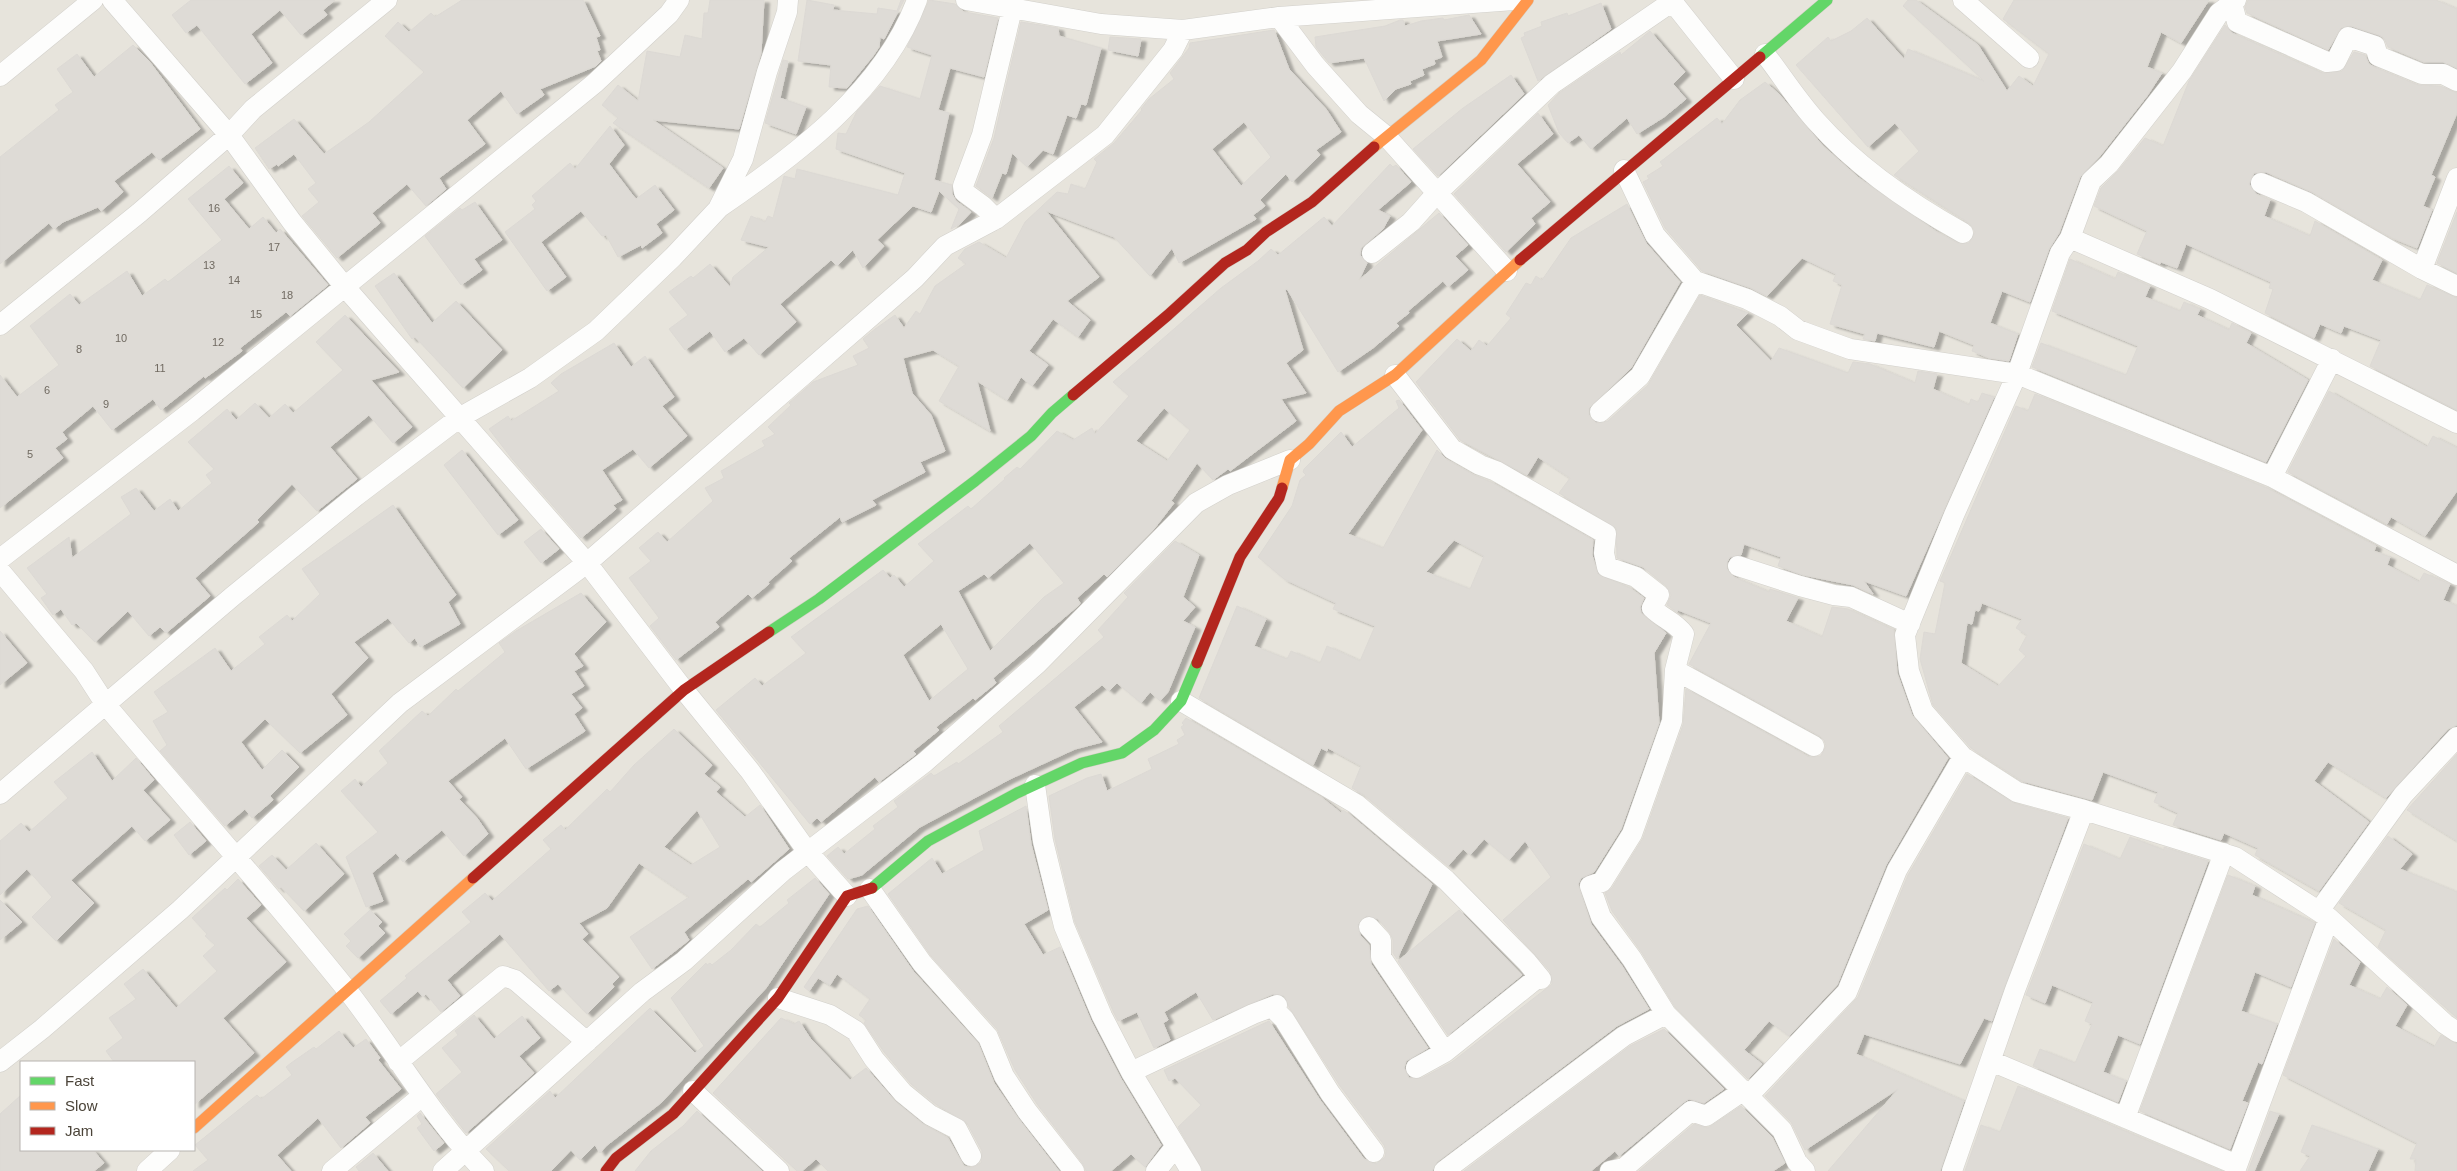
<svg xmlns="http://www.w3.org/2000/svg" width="2457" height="1171" font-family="Arial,sans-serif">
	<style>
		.residential { fill: #e7e4dc; fill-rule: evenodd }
		.building { fill: #dedbd6; stroke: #dcd9d4; fill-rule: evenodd; filter: url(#shadow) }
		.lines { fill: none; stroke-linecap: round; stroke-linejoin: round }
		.street-casing { stroke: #d2d0cb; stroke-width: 21 }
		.fast-casing { stroke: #d3cfc5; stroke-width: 12 }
		.slow-casing { stroke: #d3cfc5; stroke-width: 12 }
		.jam-casing { stroke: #d3cfc5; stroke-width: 12 }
		.street { stroke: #fdfdfc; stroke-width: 20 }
		.fast { stroke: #63d668; stroke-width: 11 }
		.slow { stroke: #ff974d; stroke-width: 11 }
		.jam { stroke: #b3261e; stroke-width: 11 }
		.labels { text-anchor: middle; stroke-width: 4; stroke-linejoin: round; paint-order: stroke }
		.number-label { font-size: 11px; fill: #706a61 }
	</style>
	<defs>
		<filter id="shadow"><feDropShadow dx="5.5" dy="3" stdDeviation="1" flood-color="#0004"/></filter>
	</defs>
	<rect width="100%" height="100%" fill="#f4f2ee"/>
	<path class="residential" d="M0,0H2457V1171H0ZM21,1062H194V1150H21Z"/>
	<path class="building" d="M191,0H335L323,10L327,15L301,35L280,10L251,34L272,63L245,84L197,25L186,33L172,15Z
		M462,0H583L600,36L596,37L600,50L597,51L601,61L596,66L540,89L544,95L517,114L501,91L467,120L485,144L439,178L446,189L426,206L407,184L372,213L380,223L337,258L302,216L319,202L308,189L316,183L294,154L278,166L277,164L269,169L255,148L294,119L324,154L369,122L424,72L385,36L398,22L409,32L431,13L435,17Z
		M710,0H764L761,53L739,129L653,120L723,168L709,188L613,123L618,118L602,105L618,85L638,101L647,51L680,57L685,35L702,39L704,13H708Z
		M807,0L834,5L833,10L877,14L878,8L897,11L901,0H904L884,39L880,37L879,47L873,56L847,88L829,87L831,65L798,61Z
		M929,0L955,4L964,12L998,18L984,77L950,68L938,110L949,113L934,180L952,185V194L956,201L971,212L960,224L951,229L959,209L939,191L931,212L913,206L877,240L884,246L863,268L853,250L837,266L831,260L780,304L796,322L759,355L744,338L725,352L710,331L685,350L669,329L688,315L669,292L691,276L693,278L710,264L730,287L733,277L769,247L741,240L751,216L765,222L768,216L773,218L784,176L795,179L797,169L898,195L905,173L836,149L838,133L846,134L857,111L880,86L920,99L932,55L907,47Z
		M1908,0H1916L1978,45L2007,91L2019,76L2033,86L2049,54L2003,19L2014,0H2209L2181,43L2161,32L2147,67L2162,73L2147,96L2100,156L2080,177L2059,233L2049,249L2030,302L2002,291L1990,323L2018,334L2009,361L1989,358L1972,351L1974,345L1939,331L1934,347L1877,333L1875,341L1863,339L1865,334L1830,324L1842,285L1833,281L1836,274L1802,258L1767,296L1751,288L1702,271L1665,228L1643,182L1649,179L1647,176L1663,166L1660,162L1717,118L1722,124L1740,100L1765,82L1779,94L1823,146L1859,178L1937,232L1958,243H1969L1975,232L1969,223L1894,175L1919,151L1895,123L1868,147L1796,65L1828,37L1831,41L1851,31L1867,18L1904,59L1908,49L1984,81L1903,6Z
		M2248,0H2436L2457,9V68L2443,62H2424L2388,47L2384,38L2379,35L2351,26L2341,28L2328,50L2247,13L2245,7Z
		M1601,3L1611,29L1538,81L1521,38L1525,36L1524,33L1542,26L1541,22L1567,13L1568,16Z
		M1469,15L1481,34L1437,41L1442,57L1434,60L1435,64L1422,69L1424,75L1410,81L1411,84L1396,89L1384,101L1364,58L1329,63L1316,47L1315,37L1385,26L1400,20H1403L1405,26L1421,21L1443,18L1444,20Z
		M1021,22L1058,28L1059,36L1101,48L1086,105L1081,104L1076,118L1067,115L1053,154L1043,150L1027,167L1012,153L1006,174L1002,173L992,198L976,186L994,138Z
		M2225,25L2232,33L2322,73L2342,71L2354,52L2365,55L2369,64L2374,67L2418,85L2440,86L2457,93V113L2431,175L2435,177L2423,206L2432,210L2417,248L2392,238L2312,192L2266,172L2254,173L2249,184L2256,194L2270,200L2264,216L2310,236L2315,221L2382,260L2372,280L2420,300L2427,285L2457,298V410L2370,366L2381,340L2344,326L2341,333L2320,324L2314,338L2265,313L2273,289L2269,288L2271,282L2186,244L2177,268L2161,262L2160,264L2137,254L2147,231L2094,206L2101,188L2118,171L2145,138L2163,146L2189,81Z
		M1274,30L1289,69L1326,109L1341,132L1316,150L1320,155L1292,182L1286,174L1260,200L1265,206L1253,215L1256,219L1179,263L1172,248L1150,276L1114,237L1046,211L1099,277L1067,301L1090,320L1078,337L1053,319L1029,351L1048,365L1032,386L1021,377L1007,400L977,381L990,431L939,401L959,366L933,350L903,358L912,393L931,415L945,451L920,462L925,472L872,500L876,505L842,522L840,517L789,558L792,561L768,582L769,584L752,598L748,594L715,622L719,627L676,660L650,626L659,618L629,578L651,561L639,548L658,532L667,542L713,501L705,488L724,478L721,471L765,446L762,441L775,434L768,427L791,405L789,403L813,382L858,365L853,356L869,348L863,339L875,329L895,315L904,328L916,311L920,314L935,286L966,264L958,258L965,249L979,242L1006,258L1025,222L1057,192L1068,194L1071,184L1085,189L1097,162L1094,159L1114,143L1142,110L1141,109L1149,99L1174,79L1170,73L1189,48L1190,43ZM1244,122L1271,157L1241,186L1212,149Z
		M1650,31L1685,72L1673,84L1686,99L1664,117L1637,134L1627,118L1591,149L1579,135L1568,143L1559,133L1548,105L1559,93L1620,52L1621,55Z
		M1110,37L1141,39L1138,56L1108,50Z
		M133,45L149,61L200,129L159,160L152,152L114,181L123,192L101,211L98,207L63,222L54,229L49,223L0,264V157L59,110L55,105L73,92L57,69L77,54L94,77Z
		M783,60L788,61L780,98L806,107L796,134L765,123Z
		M1511,75L1524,94L1438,176L1413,149L1463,108Z
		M1538,113L1553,134L1517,164L1550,202L1531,218L1535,224L1506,252L1454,194Z
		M610,126L624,145L609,164L631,193L636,199L655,185L674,210L656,224L662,233L642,248L641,245L618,257L606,235L602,236L581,211L541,242L566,277L547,291L505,232L535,209L532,205L536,201L532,196L570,163L575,169Z
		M1390,164L1393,167L1396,165L1411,182L1378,210L1390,216L1383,229L1361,248L1360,255L1367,263L1359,280L1439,213L1468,245L1455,256L1468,270L1448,287L1443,281L1408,311L1409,313L1396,323L1399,326L1373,348L1338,372L1287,289L1285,290L1303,350L1286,363L1306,393L1281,399L1296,421L1230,471L1228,469L1213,480L1197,463L1171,501L1174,503L1154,529L1107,577L1104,574L1077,598L1080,603L1079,605L993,678L996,683L975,700L973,698L936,727L939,730L913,751L916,754L879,782L875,777L821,822L817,818L810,824L716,710L755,678L762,686L806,653L791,637L883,570L890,578L894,575L904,587L934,561L918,544L968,506L971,509L1005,479L1004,478L1017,467L1020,469L1057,431L1073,440L1092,428L1095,434L1129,396L1113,382L1221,288L1258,261L1271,249L1278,255L1324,217L1332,226ZM1164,408L1190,430L1167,461L1136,441ZM1030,543L1064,583L1044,597L990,651L958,591L984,574L988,578ZM941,624L968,669L929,701L903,655Z
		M229,166L243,183L224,199L249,229L263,217L276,233L280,229L328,285L290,316L286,312L240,348L242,351L205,378L204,376L161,410L153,399L112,430L93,406L62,432L67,439L55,448L63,458L0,508V375L17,397L59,365L30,326L70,294L79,305L127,271L142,296L165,279L168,282L222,240L188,199Z
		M475,202L502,240L474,259L482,270L461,285L425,236L460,208L462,210Z
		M1627,204L1646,243L1680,282L1631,368L1589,408V415L1596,423L1608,421L1648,385L1700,295L1748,313L1736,325L1771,361L1779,348L1848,373L1853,362L1870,364L1915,383L1918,371L1937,374L1933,389L1969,405L1971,399L1978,402L1982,393L1994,397L1906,596L1864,581L1873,594L1853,585L1803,575L1778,566L1781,557L1744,544L1741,555L1730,557L1727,562V569L1734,577L1769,592L1770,589L1798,598L1786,621L1822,637L1832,607L1848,609L1894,630L1897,673L1912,715L1948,758L1886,865L1837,985L1789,1036L1769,1021L1744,1050L1762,1064L1748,1079L1675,1007L1642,953L1612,911L1605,893L1612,888L1643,838L1683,725L1686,689L1809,757L1821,756L1826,746L1824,740L1820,736L1689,664L1711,623L1678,610L1677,612L1667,605L1671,595L1666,586L1643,567L1617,558L1616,528L1559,493L1570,478L1538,457L1527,475L1460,440L1416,382L1457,339L1471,351L1479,340L1487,346L1511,318L1506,314L1526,283L1531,285L1536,276L1542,280L1571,238Z
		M2457,212V273L2437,263Z
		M2070,259L2115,279L2118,272L2150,286L2145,297L2180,311L2184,302L2200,309L2197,315L2229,330L2232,323L2251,333L2246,343L2308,380L2266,462L2032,367L2041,343L2126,375L2138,346L2052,311Z
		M394,273L432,323L456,301L502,350L463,388L415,337L412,339L375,286Z
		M345,315L399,372L371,380L412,427L393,443L369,415L330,447L357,479L317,511L292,484L257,520L259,522L195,578L210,596L166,633L160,627L149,636L128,611L95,642L76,623L72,625L61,609L53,615L41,598L47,594L27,568L69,537L72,558L131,514L121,497L136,488L154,511L170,499L178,511L212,483L206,475L214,469L188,442L227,409L236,420L255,403L269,418L285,404L293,413L343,370L316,342Z
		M614,343L631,367L645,356L674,397L662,406L687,436L649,468L633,449L602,470L622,500L613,505L616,509L581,538L513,460L489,429L508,416L511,421L559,391L551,383L561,374Z
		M2329,391L2427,447L2433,436L2457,448V491L2425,536L2391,517L2387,524L2288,472Z
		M2035,394L2267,488L2376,546L2374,551L2390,557L2387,565L2419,582L2424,573L2450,584L2443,600L2457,606V725L2448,729L2386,798L2328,762L2314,781L2369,822L2319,891L2255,855L2258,848L2224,833L2221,840L2173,825L2178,813L2154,802L2158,792L2103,772L2092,800L2022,781L1971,748L1933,705L1920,659L1924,632L1935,634L1945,583L1940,581L2016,406L2028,411ZM1982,603L2022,619L2016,628L2027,635L2019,650L2026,656L1998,686L1961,663L1967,623L1972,624L1975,610L1979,611Z
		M1399,400L1422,430L1348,534L1383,548L1437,450L1446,459L1474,475L1491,482L1593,540L1592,555L1598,574L1630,588L1644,598L1640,607L1641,613L1666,633L1654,653L1659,723L1621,829L1594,872L1581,878L1578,884L1591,924L1622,966L1649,1009L1617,1026L1437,1162L1432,1171H1203L1178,1127L1201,1105L1175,1078L1169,1081L1164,1070L1269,1021L1320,1100L1364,1159L1376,1164L1385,1157L1386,1151L1384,1145L1340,1086L1289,1007L1284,996L1273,994L1213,1020L1196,992L1164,1012L1168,1020L1163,1023L1170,1040L1154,1048L1137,1012L1118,1021L1113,1011L1075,922L1055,839L1049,796L1087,778L1101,774L1107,791L1152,769L1148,759L1179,744L1177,740L1185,735L1181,727L1184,725L1182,723L1186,718L1321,797L1341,813L1343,810L1349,814L1432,884L1397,959L1393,953V940L1390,933L1378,919L1366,916L1358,924L1360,935L1369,945L1371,964L1428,1048L1406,1061L1404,1068L1409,1078H1422L1452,1062L1552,984L1550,971L1503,920L1551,877L1525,841L1509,860L1484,839L1470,855L1463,849L1448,866L1364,795L1352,788L1361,766L1328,748L1327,751L1321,748L1313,765L1199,698L1237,606L1266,619L1254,646L1287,659L1291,651L1320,663L1327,646L1360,661L1375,626L1333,609L1336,603L1284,579L1258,557L1292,506L1300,480L1306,475L1303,472L1304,469L1341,432L1352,447L1399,408L1396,401ZM1454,540L1484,556L1470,589L1426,572Z
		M462,450L518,520L498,535L444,465Z
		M393,505L456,595L448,602L460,624L420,647L415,638L409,643L388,618L354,642L368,658L331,694L347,715L300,753L265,719L241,742L262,770L282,750L299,767L270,796L273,800L252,818L245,809L225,826L160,751L167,745L153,721L168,712L154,692L215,648L231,671L265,644L259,637L287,615L292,621L320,594L302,569Z
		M541,529L559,549L541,563L524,542Z
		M1175,541L1199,555L1183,597L1195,607L1183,621L1195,627L1168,692L1160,701L1150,692L1141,703L1117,683L1109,691L1102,685L1074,707L1102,742L1075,749L1010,779L920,827L862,875L848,879L827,856L838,847L844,854L875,829L873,826L898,807L894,801L931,773L934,776L957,762L958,764L1003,732L999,726L1104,637L1098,630L1128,597L1124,593Z
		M581,593L606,622L574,654L583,666L574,671L584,686L571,694L582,708L574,714L585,731L526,769L505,738L448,781L462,797L459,799L477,818L488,834L464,856L442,830L403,862L396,853L372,873L383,901L366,907L346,857L378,832L341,791L355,779L361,787L388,763L379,751L422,711L428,716L456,689L458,691L505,652L499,643L516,631Z
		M0,631L27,663L0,685Z
		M674,729L712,765L704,774L720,787L716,792L745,817L760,805L789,849L751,882L748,879L684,932L689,940L652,969L630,937L689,897L639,863L607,908L579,923L588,934L582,939L619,977L612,984L614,987L587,1014L558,984L549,991L500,934L447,980L460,996L441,1012L426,994L423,997L418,991L391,1014L380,1001L407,978L405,976L471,922L462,912L485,893L492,901L551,849L543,840L561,825L565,830L607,789L610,792L634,765ZM697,810L720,847L691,865L664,847Z
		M92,752L112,781L136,758L154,780L143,790L170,820L145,841L132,826L71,880L94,903L56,941L32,917L52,897L27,869L0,895V841L21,823L29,832L68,798L54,782Z
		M2457,754V841L2407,810Z
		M1967,774L2014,803L2068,818L1992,1021L1984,1018L1960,1064L1864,1034L1856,1054L1964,1101L1940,1171H1828L1898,1089L1805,1150L1791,1122L1765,1096L1858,997L1908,875Z
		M1026,806L1031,844L1048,910L1024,924L1043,955L1060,947L1091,1021L1120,1077L1161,1145L1145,1167L1131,1154L1111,1171H1086L1083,1164L1037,1104L1015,1070L997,1029L931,956L888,894L932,858L942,874L984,850L979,831Z
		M190,822L206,841L189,855L174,835Z
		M2388,836L2412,854L2400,869L2457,892V1018L2378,947L2386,930L2339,903Z
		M2130,837L2164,850V847L2208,861L2140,1044L2118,1035L2103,1072L2126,1081L2118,1102L2033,1066L2040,1049L2075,1063L2092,1024L2085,1021L2093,1002L2052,985L2045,1003L2026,995L2084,844L2120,859Z
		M316,843L344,874L304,911L281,887L279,889L259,866L272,855L286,870Z
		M2228,875L2255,886L2252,895L2315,923L2291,987L2255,972L2241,1011L2277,1024L2262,1064L2258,1062L2242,1101L2248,1103L2230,1149L2140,1111Z
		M815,878L829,894L766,988L662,1102L606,1146L600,1153L595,1145L580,1160L571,1150L551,1171H509L486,1149L550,1091L555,1098L650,1008L695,1053L704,1046L671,998L706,963L707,965L710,963L712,965L731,950L756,924L760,927L789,903L787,900Z
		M238,879L261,905L246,918L286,962L223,1018L254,1053L194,1105V1062H114L106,1051L123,1038L109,1018L136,999L124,984L143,969L176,1008L217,971L203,956L215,945L205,936L207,934L192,918L225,888L227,890Z
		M0,900L22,922L0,940Z
		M868,906L913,971L978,1043L994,1083L1018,1118L1059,1171H828L816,1159L802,1171H797L713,1093L781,1018L794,1024L799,1021L810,1038L850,1080L866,1068L896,1102L923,1124L948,1138L964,1166L971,1168L981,1163L982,1151L967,1123L937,1105L911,1084L884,1052L864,1023L866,1020L859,1015L870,999L837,974L830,985L818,978L809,991L804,987L857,909Z
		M370,910L382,922L378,926L385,933L358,958L346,946L351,941L344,934Z
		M1459,910L1522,975L1448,1035L1398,961Z
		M2334,939L2360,962L2349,985L2380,999L2387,987L2407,1005L2395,1026L2434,1047L2441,1035L2457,1044V1171H2415L2416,1159H2410L2417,1143L2283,1075Z
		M474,1015L494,1039L522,1016L540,1038L519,1056L534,1073L466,1133L436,1094L462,1072L442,1048L458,1035L455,1031Z
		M1664,1029L1724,1089L1704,1103L1689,1099L1684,1102L1619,1156L1615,1151L1591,1171H1464L1630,1046Z
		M339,1031L353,1048L366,1039L380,1058L378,1060L401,1089L365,1117L370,1123L341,1148L318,1118L277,1155L291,1171H193L208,1160L195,1145L257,1095L261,1099L292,1075L286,1067L291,1063L314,1047L316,1049Z
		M2018,1086L2120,1129L2221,1171H1965L1981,1125L2000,1132Z
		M21,1095V1150H93L104,1163L94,1171H0V1114Z
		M1741,1106L1772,1137L1785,1163L1773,1171H1639L1694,1124L1708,1128Z
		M697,1111L762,1171H635L651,1151L683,1126Z
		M2270,1111L2279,1114L2254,1171H2248Z
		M420,1113L444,1143L434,1151L417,1128L422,1124L417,1116Z
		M2312,1125L2378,1149L2368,1171H2300L2310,1156L2301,1152Z
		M373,1153L388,1171H359L356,1167Z"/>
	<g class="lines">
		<g class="street-casing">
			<path id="street" d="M112,0L229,135L292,222L345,287L587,563L684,690L750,771L807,851L847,896
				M966,0L1101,24L1183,30L1279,17L1514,0
				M1671,0L1734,79
				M1963,0L2029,58
				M2232,3L2237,22L2327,62L2336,61L2348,37L2375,46L2378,56L2422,74H2443L2457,81
				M1279,17L1315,65L1359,114L1386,136L1507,271
				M1765,54C1782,76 1797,100 1816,121C1856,166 1911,204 1963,233
				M0,76L93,0
				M1624,170L1655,235L1695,281L1747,299L1780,316L1798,330L1850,349L2017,374L2272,477L2457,575
				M2261,183L2306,202L2422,269L2457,286
				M720,207C796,155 884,90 917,0
				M996,219L983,206L964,192L963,186L982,135L1012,9
				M2070,238L2210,299L2457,423
				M1372,253L1411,222L1436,194L1552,84L1673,1
				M2422,269L2457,178
				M0,325L139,213L229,135L253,109L387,0
				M1395,375L1452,449L1480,465L1496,471L1606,534L1604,553L1607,567L1636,577L1659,595L1652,608C1663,619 1674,621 1684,634L1675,670L1672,721L1632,834L1602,882L1590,886L1601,917L1632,959L1666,1014L1782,1130L1797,1162L1805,1171
				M1600,412L1640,376L1695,281
				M2272,477L2332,359
				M0,559L192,411L595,83L669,14L679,0
				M1738,566L1800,586L1834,595L1851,597L1910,624
				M0,571L84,671L106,705C186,800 269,893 347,990C394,1050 431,1116 484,1171
				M1675,670L1814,746
				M1181,701L1356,804L1446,880L1527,962L1541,979H1536L1445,1052L1416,1068
				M1035,785L1043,841L1064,926L1102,1016L1131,1072L1191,1171
				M0,794L233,596L356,496L459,418L530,378L596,331L673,257L718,209L743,159L767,72L787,12L788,0
				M2084,810L2235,857L2329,918L2445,1024L2457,1032
				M870,889L922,963L988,1037L1004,1076L1027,1111L1074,1171
				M2319,911L2403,795L2457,737
				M1369,927L1381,940V957L1445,1052
				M778,998L830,1015L856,1031L874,1059L903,1093L930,1115L957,1129L971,1156
				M1991,1061L2237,1165
				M0,1062L42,1029L180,910L400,703L587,563L915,278L945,246L996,219L1105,135L1173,50L1183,30
				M398,1062L503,976L515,980L587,1042
				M1131,1072L1253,1014L1277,1005L1276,1011L1284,1019L1330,1093L1374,1152
				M693,1091L779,1171
				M1749,1095L1847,992L1897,870L1963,757
				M2125,1118L2224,853
				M147,1171L170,1150
				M332,1171L422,1096
				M443,1171L642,992L684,961L783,871L925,762L1037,664L1196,503L1228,485L1290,460
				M1156,1171L1176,1146
				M1444,1171L1624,1036L1666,1014
				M1610,1171L1624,1168L1691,1111L1706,1116L1744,1090
				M1952,1171L2015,990L2084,810L2017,792L1963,757L1923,711L1909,671L1905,635L1954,515L2017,374L2060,253L2070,238L2091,181L2109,164L2182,71L2219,13L2236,0
				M2235,1171L2329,918"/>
		</g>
		<g class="fast-casing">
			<path id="fast" d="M1760,57L1827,0
				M769,632L819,599L975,481L1031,436L1052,413L1073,395
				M872,888L928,841L1017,793L1082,763L1122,753L1154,730L1181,701L1197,663"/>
		</g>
		<g class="slow-casing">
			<path id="slow" d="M1374,147L1481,60L1528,0
				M1282,488L1290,460L1309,444L1339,411L1395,375L1520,260
				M194,1128L473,878"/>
		</g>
		<g class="jam-casing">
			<path id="jam" d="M1520,260L1760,57
				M1073,395L1168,315L1225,263L1247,250L1266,232L1312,202L1374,147
				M1197,663L1240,557L1279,498L1282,488
				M473,878L684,690L769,632
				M606,1171L616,1158L673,1114L778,998L847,896L872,888"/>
		</g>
		<use href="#street" class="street"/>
		<use href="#fast" class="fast"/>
		<use href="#slow" class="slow"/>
		<use href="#jam" class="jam"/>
	</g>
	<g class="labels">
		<g class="number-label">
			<text x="214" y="212">16</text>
			<text x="274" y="251">17</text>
			<text x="209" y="269">13</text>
			<text x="234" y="284">14</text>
			<text x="287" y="299">18</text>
			<text x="256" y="318">15</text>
			<text x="121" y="342">10</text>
			<text x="218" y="346">12</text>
			<text x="79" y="353">8</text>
			<text x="160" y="372">11</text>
			<text x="47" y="394">6</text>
			<text x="106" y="408">9</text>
			<text x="30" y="458">5</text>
		</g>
	</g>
	<rect x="20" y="1061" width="175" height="90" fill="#ffffff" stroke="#b7b4b0"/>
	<rect x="30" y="1077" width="25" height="8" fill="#63d668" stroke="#b7b4b0"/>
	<text x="65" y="1086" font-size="15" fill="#4b4439">Fast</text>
	<rect x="30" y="1102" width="25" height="8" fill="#ff974d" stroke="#b7b4b0"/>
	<text x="65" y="1111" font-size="15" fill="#4b4439">Slow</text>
	<rect x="30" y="1127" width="25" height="8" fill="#b3261e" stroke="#b7b4b0"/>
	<text x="65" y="1136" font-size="15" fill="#4b4439">Jam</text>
</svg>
